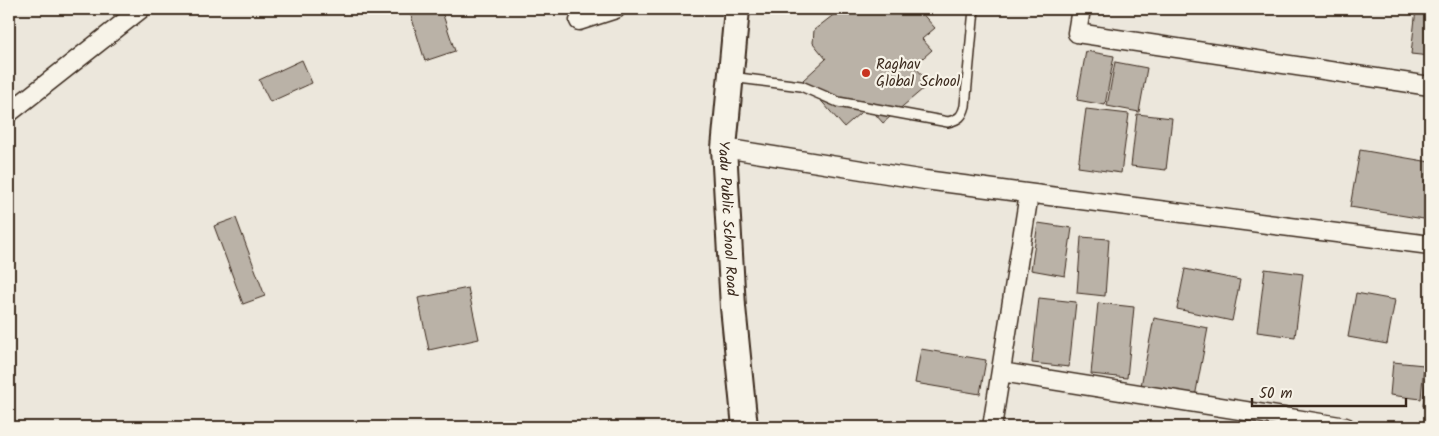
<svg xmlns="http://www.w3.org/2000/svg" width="1439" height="436" font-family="Kalam,sans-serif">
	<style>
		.building { fill: #bab2a7; stroke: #3b2a1e }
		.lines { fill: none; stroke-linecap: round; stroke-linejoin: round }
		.lane-casing { stroke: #3b2a1e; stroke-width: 12 }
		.street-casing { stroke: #3b2a1e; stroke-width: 21 }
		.secondary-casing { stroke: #3b2a1e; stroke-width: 28 }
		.lane { stroke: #f7f3e8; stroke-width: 9 }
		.street { stroke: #f7f3e8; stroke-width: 18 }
		.secondary { stroke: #f7f3e8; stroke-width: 24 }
		.poi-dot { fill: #c8321e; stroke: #f7f3e8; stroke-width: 2 }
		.labels { text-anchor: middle; stroke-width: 4.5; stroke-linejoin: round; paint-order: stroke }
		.poi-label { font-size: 15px; fill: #3b2a1e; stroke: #f7f3e8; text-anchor: start }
		.street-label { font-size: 15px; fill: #3b2a1e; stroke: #f7f3e8 }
	</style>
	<rect width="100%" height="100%" fill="#ece7dc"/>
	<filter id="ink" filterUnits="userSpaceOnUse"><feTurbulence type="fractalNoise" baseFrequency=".02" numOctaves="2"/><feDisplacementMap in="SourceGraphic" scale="10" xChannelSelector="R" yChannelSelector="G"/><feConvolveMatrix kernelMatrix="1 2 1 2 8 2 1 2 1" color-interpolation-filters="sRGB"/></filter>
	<g filter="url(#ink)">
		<path class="building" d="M409,9H441L455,51L425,61Z
			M841,9H918L935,28L922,39L932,50L914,66L930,83L883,123L868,106L844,127L803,80L826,59L813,43L814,30Z
			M1416,9H1430V56L1411,54Z
			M1086,51L1114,56L1105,105L1077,100Z
			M302,60L312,83L270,102L259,80Z
			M1115,62L1147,68L1139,112L1107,106Z
			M1086,109L1129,114L1121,173L1078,167Z
			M1137,114L1172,118L1166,170L1131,166Z
			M1360,150L1430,162V220L1350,207Z
			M236,218L265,296L243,304L214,226Z
			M1038,223L1072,228L1065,276L1031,270Z
			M1081,237L1109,239L1105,296L1077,293Z
			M1185,269L1240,280L1232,321L1177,309Z
			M1265,269L1303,274L1295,337L1257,332Z
			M468,288L479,339L429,350L418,298Z
			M1356,293L1395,300L1387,344L1348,337Z
			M1039,298L1076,302L1069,367L1032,363Z
			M1098,303L1134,307L1127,378L1091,374Z
			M1154,318L1208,328L1195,397L1141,386Z
			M921,349L986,360L980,394L915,383Z
			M1393,362L1424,365L1421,399L1390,395Z
			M1427,365H1430V407L1423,406Z"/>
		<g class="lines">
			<g class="lane-casing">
				<path id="lane" d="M731,77L801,86L838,102L948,122C959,119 962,117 965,106L974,9"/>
			</g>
			<g class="street-casing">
				<path id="street" d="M1081,9L1077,33L1430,86
					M579,21L616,9
					M9,113L141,9
					M724,148L925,180L1430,245
					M1001,372L1346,427
					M992,427L1029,194"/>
			</g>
			<g class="secondary-casing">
				<g id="secondary">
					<path id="s1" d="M737,9L724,148L733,307L745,427"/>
				</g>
			</g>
			<use href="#lane" class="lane"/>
			<use href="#street" class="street"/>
			<use href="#secondary" class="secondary"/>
		</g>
	</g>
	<circle class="poi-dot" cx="866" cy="73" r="5"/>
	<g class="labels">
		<g class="poi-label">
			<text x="876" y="69">Raghav<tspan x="876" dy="17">Global School</tspan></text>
		</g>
		<g class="street-label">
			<text dy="5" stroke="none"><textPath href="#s1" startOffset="210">Yadu Public School Road</textPath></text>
		</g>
	</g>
	<rect width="1439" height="436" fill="none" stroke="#f7f3e8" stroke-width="30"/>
	<rect x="15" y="15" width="1409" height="406" fill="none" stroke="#3b2a1e" stroke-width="2" filter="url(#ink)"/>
	<path d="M1252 398v8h154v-8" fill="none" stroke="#3b2a1e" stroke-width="2.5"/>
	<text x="1259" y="398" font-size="15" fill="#3b2a1e" stroke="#f7f3e8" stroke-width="4" paint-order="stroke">50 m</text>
</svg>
